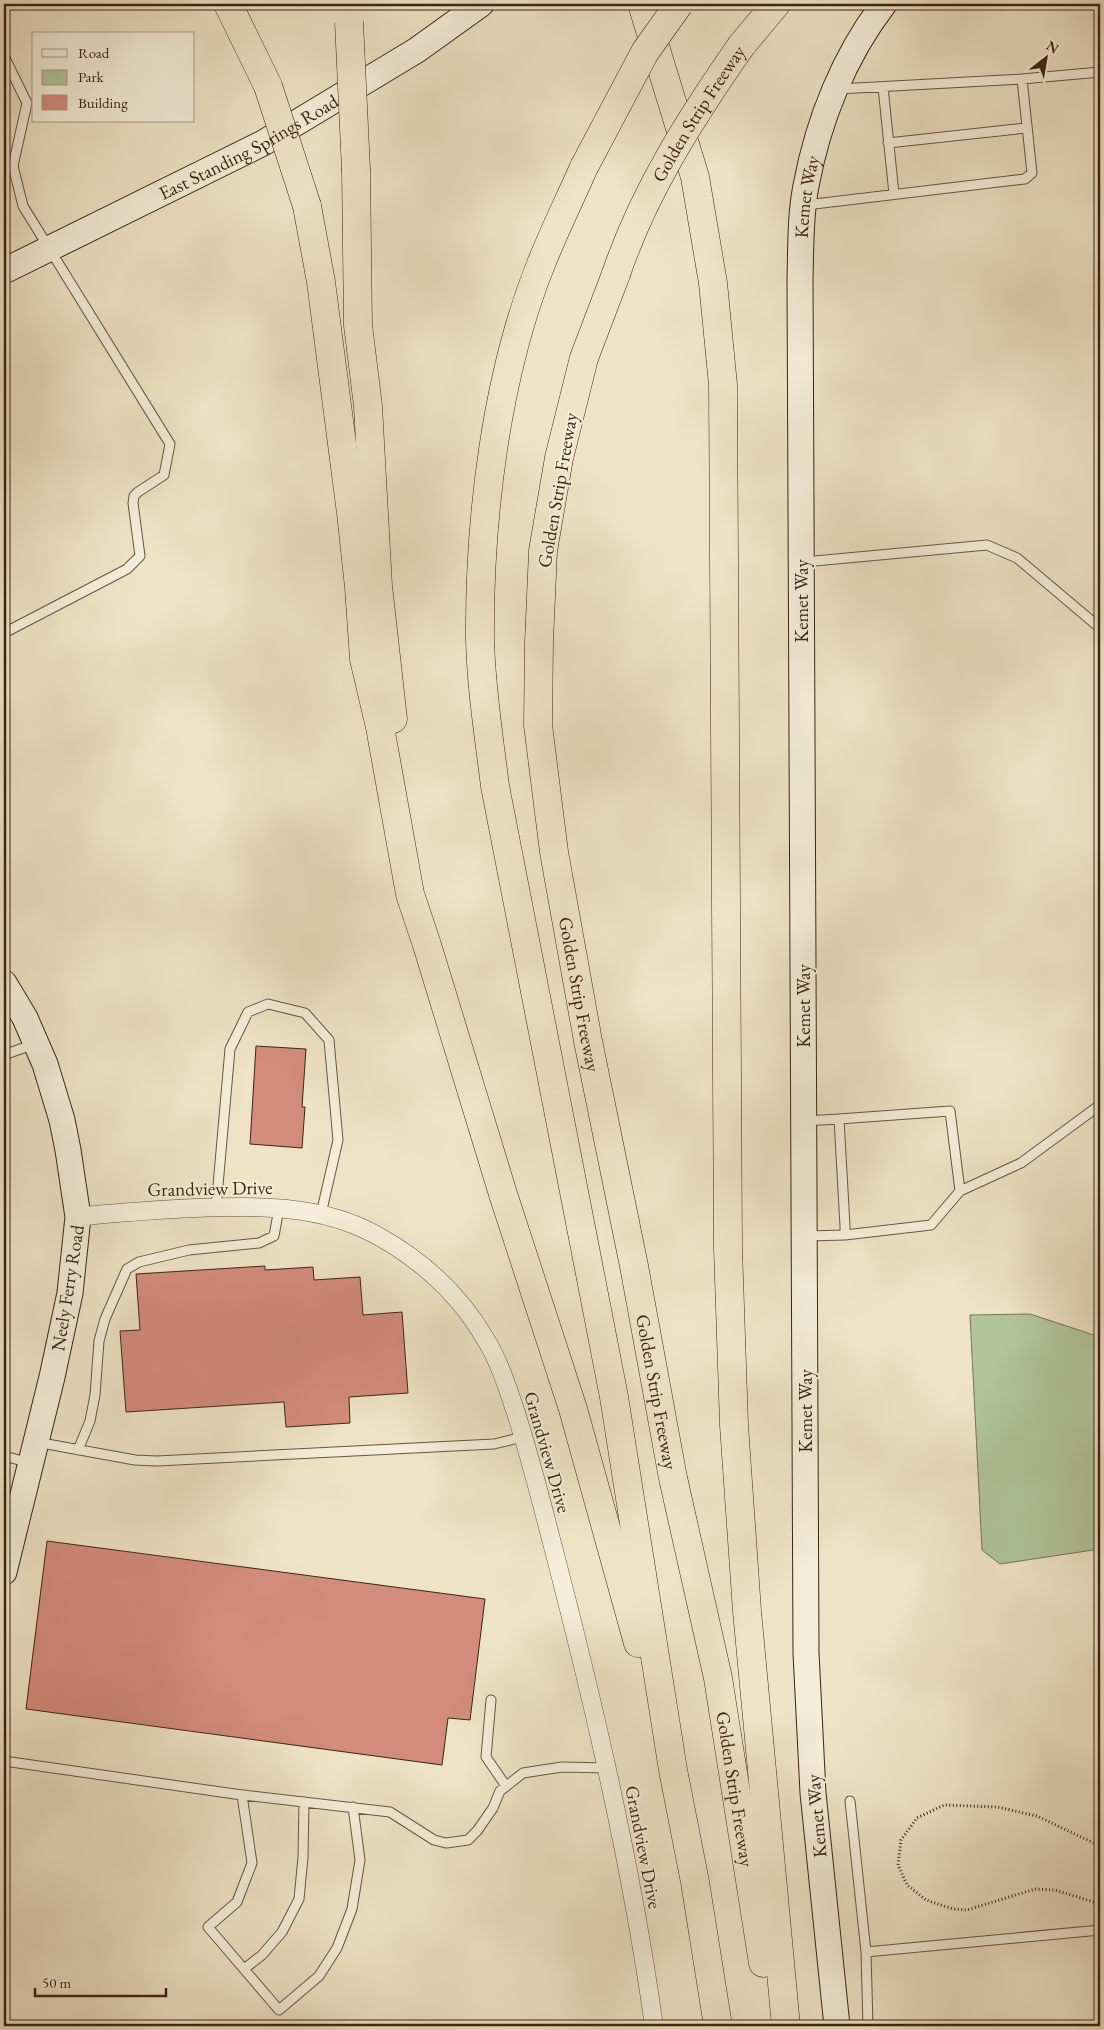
<svg xmlns="http://www.w3.org/2000/svg" width="1104" height="2030" font-family="'EB Garamond',serif">
	<style>
		.green { fill: #b2c59a; stroke: #787557 }
		.building { fill: #d38c7b; stroke: #3d2514 }
		.lines { fill: none; stroke-linecap: round; stroke-linejoin: round }
		.lane-casing { stroke: #6a5440; stroke-width: 11 }
		.street-casing { stroke: #6a5440; stroke-width: 19 }
		.secondary-casing { stroke: #3d2514; stroke-width: 27 }
		.highway-casing { stroke: #3d2514; stroke-width: 29 }
		.path { stroke: #3d2514; stroke-width: 3; stroke-dasharray: 1 2.5; stroke-linecap: butt }
		.lane { stroke: #f5edd9; stroke-width: 9 }
		.street { stroke: #f5edd9; stroke-width: 18 }
		.secondary { stroke: #f5edd9; stroke-width: 25 }
		.highway { stroke: #efe3c5; stroke-width: 28 }
		.highway-bridge-casing { stroke: #3d2514; stroke-width: 29; stroke-linecap: butt }
		.highway-bridge { stroke: #efe3c5; stroke-width: 28 }
		.labels { text-anchor: middle; stroke-width: 4; stroke-linejoin: round; paint-order: stroke }
		.street-label { font-size: 19px; fill: #3d2514; stroke: #f5edd9 }
	</style>
	<rect width="100%" height="100%" fill="#efe3c5"/>
	<filter id="stains"><feTurbulence type="fractalNoise" baseFrequency=".004" numOctaves="4"/><feColorMatrix values="0 0 0 0 .2 0 0 0 0 .09 0 0 0 0 .02 0 0 0 .5 -.17"/></filter>
	<radialGradient id="worn" r=".72"><stop offset=".6" stop-color="#630" stop-opacity="0"/><stop offset="1" stop-color="#630" stop-opacity=".3"/></radialGradient>
	<path class="green" d="M1030,1314L1100,1337V1549L1000,1564L982,1550L970,1315Z"/>
	<path class="building" d="M256,1046L306,1049L302,1107H305L302,1148L250,1144Z
		M265,1266V1270L313,1267L314,1280L360,1277L363,1315L402,1312L408,1393L349,1397L350,1423L286,1427L284,1402L126,1412L120,1331L140,1330L136,1274Z
		M47,1541L485,1599L470,1720L448,1718L442,1765L26,1709Z"/>
	<g class="lines">
		<g class="lane-casing">
			<path id="lane" d="M4,56L27,103L13,166L23,206L170,444L164,475L138,492L134,496L133,503L140,556L127,569L4,633
				M883,87L894,194
				M838,89L1022,79L1100,72
				M888,143L1026,128
				M806,205L1025,179L1032,173L1022,79
				M804,562L987,545L1017,558L1100,628
				M4,1055L34,1044
				M839,1119L950,1111L960,1191
				M804,1121L839,1119L845,1226V1235L807,1236
				M216,1208L230,1049L248,1012L268,1004L305,1013L329,1040L338,1140L321,1214
				M845,1235L931,1225L960,1191L1021,1163L1100,1105
				M36,1442L135,1460L157,1461L494,1444L523,1437
				M78,1450L90,1421L95,1395L99,1341L105,1319L127,1269L139,1262L189,1250L259,1243L274,1236L279,1208
				M4,1456L30,1463
				M491,1700L486,1757L506,1786
				M4,1761L235,1794L390,1812L434,1840L446,1843L468,1840L477,1831L493,1808L500,1791L523,1773L562,1767L607,1768
				M242,1795L252,1863L237,1902L208,1927L279,2010L319,1976L337,1948L352,1909L360,1860L353,1807
				M850,1801L866,1952
				M244,1969L262,1955L282,1932L299,1899L303,1857L304,1802
				M868,2026L866,1952L1100,1930"/>
		</g>
		<g class="street-casing">
			<path id="street" d="M78,1217C117,1212 156,1210 195,1208C258,1206 321,1204 378,1236C423,1261 460,1295 486,1340C499,1361 507,1386 515,1410C529,1453 540,1496 551,1539C593,1700 631,1862 654,2026"/>
		</g>
		<g class="secondary-casing">
			<g id="secondary">
				<path id="s1" d="M4,271L263,143L417,50L481,4"/>
				<path d="M4,983L25,1018L45,1064L62,1120L68,1150L78,1217L70,1293L52,1377L4,1572"/>
				<path id="s2" d="M837,2026L813,1793L806,1653L800,278C801,247 800,216 806,186C818,121 844,56 884,4"/>
			</g>
		</g>
		<g class="highway-casing">
			<g id="highway">
				<path d="M228,4L268,86"/>
				<path d="M642,4L695,177L713,283L723,385L728,1248L734,1425L747,1611L786,2026"/>
				<path d="M741,46L776,4"/>
				<path d="M584,167C570,199 554,231 541,264C496,376 479,518 480,639C481,688 489,737 495,786L614,1397L673,1770L695,1882L718,2026"/>
				<path d="M356,170L358,325L368,406L378,586L393,719"/>
				<path d="M307,206L321,282L351,513L359,587L364,659L380,727L410,894L427,945L503,1194L573,1409L638,1643"/>
				<path id="s3" d="M616,274L584,358L559,458L543,551L539,642L538,725L554,852L588,1041L634,1266L673,1478L718,1678L763,1963"/>
			</g>
		</g>
		<path class="path" d="M1100,1846L1037,1816L997,1807L944,1805L917,1818L901,1840L898,1865L907,1885L926,1900L953,1909L967,1910L1035,1889L1055,1890L1094,1902L1100,1900
			M1094,1902L1097,1918
			M1099,1942L1100,1951"/>
		<use href="#lane" class="lane"/>
		<use href="#street" class="street"/>
		<use href="#secondary" class="secondary"/>
		<use href="#highway" class="highway"/>
		<g class="highway-bridge-casing">
			<g id="highway-bridge">
				<path d="M349,22L356,170"/>
				<path d="M268,86L307,206"/>
				<path d="M584,167L645,52L679,4"/>
				<path id="s4" d="M616,274C644,191 691,118 741,46"/>
			</g>
		</g>
		<use href="#highway-bridge" class="highway-bridge"/>
	</g>
	<g class="labels">
		<g class="street-label">
			<text dy="7" stroke="none"><textPath href="#s4" startOffset="181">Golden Strip Freeway</textPath></text>
			<text dy="7" stroke="none"><textPath href="#s1" startOffset="274">East Standing Springs Road</textPath></text>
			<text dy="7" stroke="none"><textPath href="#s2" startOffset="1831">Kemet Way</textPath></text>
			<text transform="translate(557 490) rotate(-80)" y="7">Golden Strip Freeway</text>
			<text transform="translate(801 601) rotate(-90)" y="7">Kemet Way</text>
			<text dy="7" stroke="none"><textPath href="#s3" startOffset="734">Golden Strip Freeway</textPath></text>
			<text transform="translate(803 1006) rotate(-90)" y="7">Kemet Way</text>
			<text transform="translate(210 1188) rotate(-1)" y="7">Grandview Drive</text>
			<text transform="translate(67 1288) rotate(-81)" y="7">Neely Ferry Road</text>
			<text dy="7" stroke="none"><textPath href="#s3" startOffset="1139">Golden Strip Freeway</textPath></text>
			<text transform="translate(805 1411) rotate(-90)" y="7">Kemet Way</text>
			<text transform="translate(548 1452) rotate(74)" y="7">Grandview Drive</text>
			<text dy="7" stroke="none"><textPath href="#s3" startOffset="1544">Golden Strip Freeway</textPath></text>
			<text transform="translate(816 1816) rotate(-95)" y="7">Kemet Way</text>
			<text transform="translate(644 1847) rotate(79)" y="7">Grandview Drive</text>
		</g>
	</g>
	<rect width="1104" height="2030" fill="none" stroke="#efe3c5" stroke-width="20"/>
	<rect x="5" y="5" width="1094" height="2020" fill="none" stroke="#3d2514" stroke-width="2.5"/>
	<rect x="10" y="10" width="1084" height="2010" fill="none" stroke="#3d2514"/>
	<rect x="32" y="32" width="162" height="90" fill="#f5edd9" stroke="#ab9d8a"/>
	<rect x="42" y="49" width="25" height="8" fill="#f5edd9" stroke="#ab9d8a"/>
	<text x="78" y="58" font-size="15" fill="#3d2514">Road</text>
	<rect x="42" y="70" width="25" height="15" fill="#b2c59a" stroke="#ab9d8a"/>
	<text x="78" y="82" font-size="15" fill="#3d2514">Park</text>
	<rect x="42" y="95" width="25" height="15" fill="#d38c7b" stroke="#ab9d8a"/>
	<text x="78" y="108" font-size="15" fill="#3d2514">Building</text>
	<g transform="translate(1046 58) rotate(31)" stroke="#f5edd9" stroke-width="4" paint-order="stroke">
	<path d="M0-4L9 19L0 12L-9 19Z" fill="#3d2514"/>
	<text y="-8" font-size="14" font-weight="bold" text-anchor="middle" fill="#3d2514">N</text>
	</g>
	<path d="M35 1988v8h131v-8" fill="none" stroke="#3d2514" stroke-width="2.5"/>
	<text x="42" y="1988" font-size="15" fill="#3d2514" stroke="#f5edd9" stroke-width="4" paint-order="stroke">50 m</text>
	<rect width="100%" height="100%" filter="url(#stains)"/>
	<rect width="100%" height="100%" fill="url(#worn)"/>
</svg>
